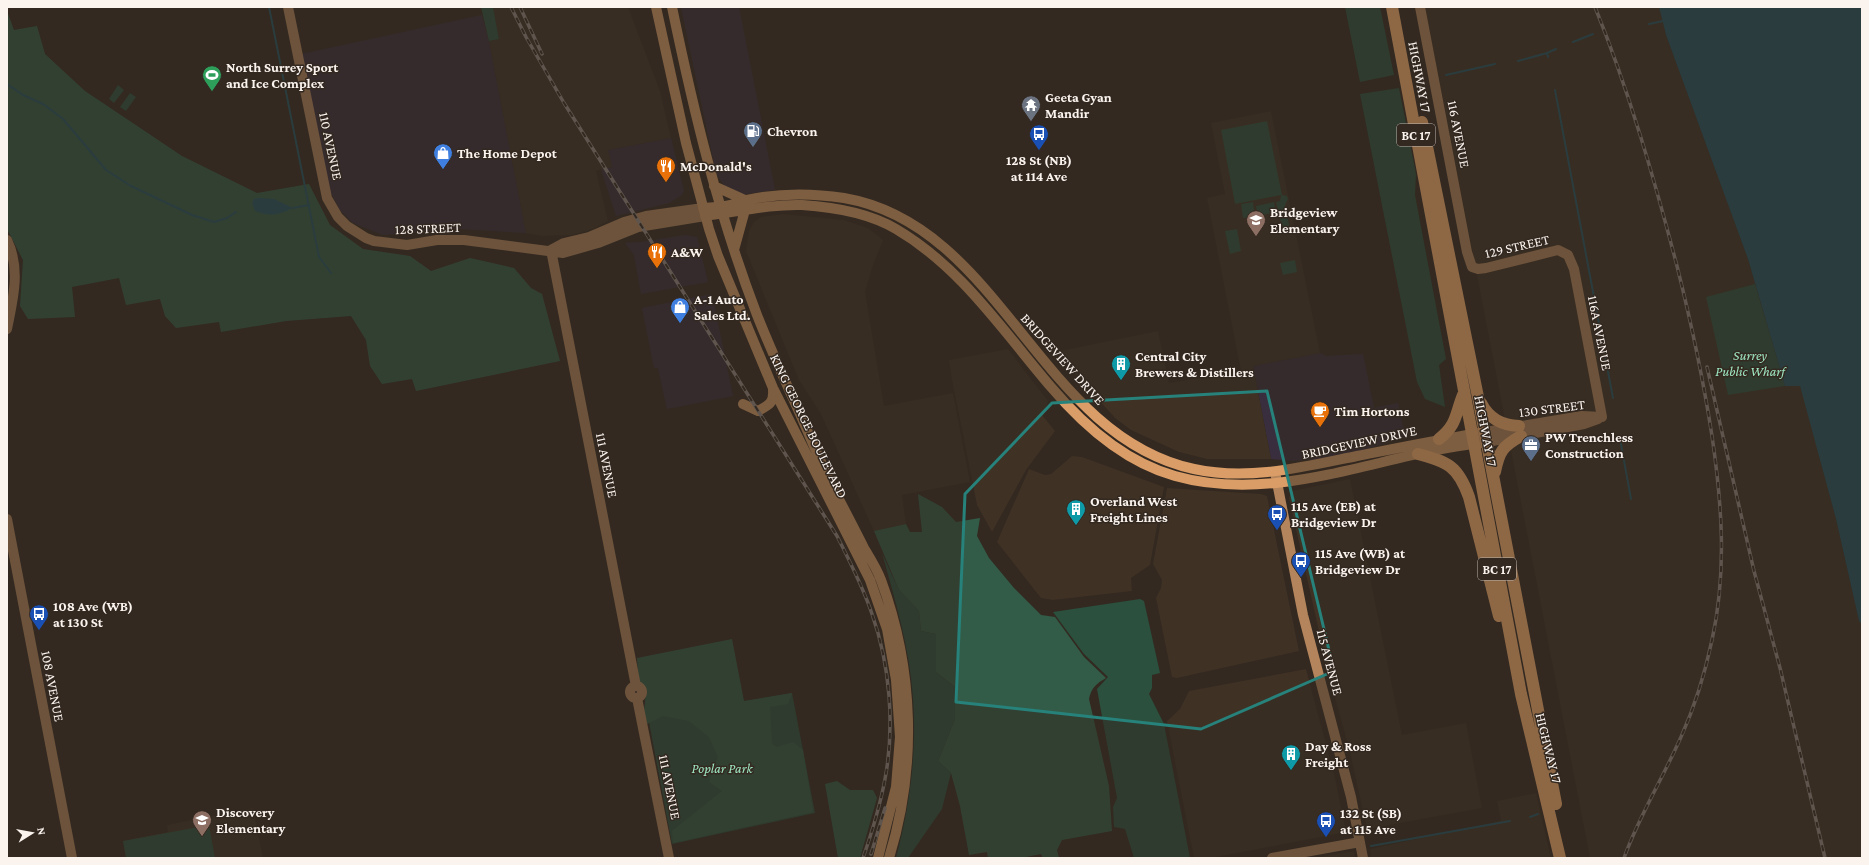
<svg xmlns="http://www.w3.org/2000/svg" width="1869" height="865" font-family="'Crimson Pro',serif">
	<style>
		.commercial { fill: #392e3d }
		.built { fill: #3f3124 }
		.green { fill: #2b503e }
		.forest { fill: #325c48 }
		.water { fill: #205361 }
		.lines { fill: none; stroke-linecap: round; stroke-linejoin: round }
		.stream { stroke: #205361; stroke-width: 2 }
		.secondary { stroke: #b4855c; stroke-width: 10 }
		.primary { stroke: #da9d67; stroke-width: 10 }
		.highway { stroke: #fcb372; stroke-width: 12 }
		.rail-casing { stroke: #948b85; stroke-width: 3.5 }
		.rail { stroke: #332921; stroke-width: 2; stroke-dasharray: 6; stroke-linecap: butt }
		.marked { fill: none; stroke: #26827b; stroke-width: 3; stroke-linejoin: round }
		.labels { text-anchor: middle; stroke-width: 3; stroke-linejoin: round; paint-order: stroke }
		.shield { fill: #332921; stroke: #beb6b0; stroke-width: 1 }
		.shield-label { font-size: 13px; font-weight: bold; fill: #faf3ee }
		.poi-label { font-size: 14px; font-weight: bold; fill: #faf3ee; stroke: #332921; text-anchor: start }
		.street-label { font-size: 14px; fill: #faf3ee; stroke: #332921 }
		.park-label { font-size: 14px; font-style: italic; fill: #9de6c2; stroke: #332921 }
	</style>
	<rect width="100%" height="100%" fill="#332921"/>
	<path class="commercial" d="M681,7H739L775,190L739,195L725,187L716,173Z
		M482,15L489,41L526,233L459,229L383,235L353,223L339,209L329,189L302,54Z
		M671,138L684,191L682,195L669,203L616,216L601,169L612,167L608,150Z
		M685,235L697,237L708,282L641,294L634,255L625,243L641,242Z
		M712,294L733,396L667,409L658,368H654L642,308Z
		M1320,353L1326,356L1363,354L1374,408L1398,403L1405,437L1363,450L1321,459L1294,461L1271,459L1253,366Z"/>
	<path class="built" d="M493,7H628L660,91L671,138L608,150L612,167L596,171L608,221L593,229L572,235L542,236L526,233L489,41L499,39Z
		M1425,7H1659L1666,35L1748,259L1785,386L1800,385L1836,519L1859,621L1862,624V858H1590Z
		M1271,111L1320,353L1253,366L1271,459H1207L1179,452L1131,430L1115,418L1055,352L1158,331L1169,383L1241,371L1207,198L1225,194L1211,123Z
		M783,214L844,220L868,228L883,240L872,268L865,292L884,406L953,393L970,482L902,495L906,524L874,531L821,414L799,380L746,251L749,231L754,222L761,217Z
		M1008,349L1048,401L1043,416L1055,431L1026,470L992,532L977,505L952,380L949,360Z
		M1072,456L1082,457L1164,487L1150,565L1131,578L1132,591L1053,600L1041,598L997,542L1029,469L1045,475L1051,474Z
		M1350,479L1402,735L1466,723L1482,808L1367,829L1350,752L1329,676L1289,498L1292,491Z
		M1167,488L1261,494L1267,496L1299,651L1177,678L1172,677L1156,598L1161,588L1162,580L1153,564Z
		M1306,669L1335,778L1346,832L1211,858H1194L1167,721L1180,709L1189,691Z
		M1536,793L1551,858H1371L1370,849L1501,821L1497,801Z
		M253,808L263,858H126L123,841L168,832L167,825Z
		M1354,851L1355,858H1314Z"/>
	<path class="green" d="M481,7H493L499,39L489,41Z
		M1345,7H1380L1394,75L1360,82Z
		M118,85L124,90L114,103L109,99Z
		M1399,88L1416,174L1415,195L1446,359L1439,365L1445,407L1425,399L1417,382L1360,94Z
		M130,93L136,97L126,111L120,107Z
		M1267,121L1282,195L1287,196L1288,199L1285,205L1290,230L1283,231L1276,202L1280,201L1281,195L1235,204L1221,130Z
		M1253,202L1255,216L1243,218L1241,204Z
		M1274,202L1276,212L1258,216L1256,206Z
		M1237,229L1241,251L1230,254L1225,231Z
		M1295,260L1297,272L1283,275L1280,263Z
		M1755,284L1785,386L1728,395L1706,297Z
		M882,553L899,590L919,611L921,631L936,634V672L955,687V719L938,761L951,773L942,809L908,858H896C910,805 917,753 913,698C910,649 895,600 882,553Z
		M1140,599L1144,601L1160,673L1152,675V688L1149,694L1164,724L1190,858H1134L1125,829L1114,827L1113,807L1117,798L1097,689L1108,677L1084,654L1053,612Z
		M637,658L729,704L792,693L815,813L672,844Z
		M209,825L215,858H126L123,841Z"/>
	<path class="forest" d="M7,11L14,30L37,26L45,54L85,91L182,156L257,193L309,184L330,225L363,249L410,256L431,271L470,258L514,268L531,288L542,294L560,361L416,391L412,379L382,384L370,366L366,340L351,316L286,321L221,332L219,322L176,328L165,316L160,299L126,305L119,278L72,287L75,317L28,319L20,306L23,260L7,229Z
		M918,494L942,507L956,522L980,518L977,536L989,558L1014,588L1041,615L1055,617L1084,657L1106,678C1097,683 1091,688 1089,699L1109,786L1112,831L1062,840L1057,850L1059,858H1043L1041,854L1021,858H988L987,852L969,855L960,806L951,773L938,761L955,719V687L936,672V634L921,631L919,611L899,590L874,531L906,524L910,532H922Z
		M732,639L744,701L792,693L788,704L770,707L772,744L777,747L793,742L803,750L813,812L673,843L672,831L722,791L709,782L718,757L709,737L689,721L663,716L647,724L644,710L646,696L644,688L639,682L637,658Z
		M837,781L850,790H873L877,798L860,858H838L825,784Z"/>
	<path class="water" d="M1659,7H1862V624L1859,621L1836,519L1800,386H1785L1748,259L1666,35Z
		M260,198L274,199L293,208C278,215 271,217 255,211L252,203L254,199Z"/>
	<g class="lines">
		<path class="stream" d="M269,7L319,257L331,273
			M1649,24L1663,21
			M1573,42L1593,34
			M1548,57L1547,53L1556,49
			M1518,61L1547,53
			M1446,75L1495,64
			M7,84L23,95L43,104L63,119L106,170L131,186L192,215L214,222L227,218L236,212
			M1555,90L1613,398
			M293,208L309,205
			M1620,439L1631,499
			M1530,817L1538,814
			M1371,846L1510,821"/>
		<path class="secondary" d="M288,7L327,198L338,217L347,226L366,238L374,241L407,245L437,240H464L563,253L598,243L638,227L705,216
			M1420,7L1467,252L1472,267L1478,269L1486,268L1558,250L1568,255L1574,269L1602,417
			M7,240C21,269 13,299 7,329
			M551,250L636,686
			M551,250L564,243L589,237L624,222L646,216L703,208
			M1485,432L1582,416L1602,417
			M1487,442L1584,424L1598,419
			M1275,472L1303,615L1351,797L1363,858
			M7,519L72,858
			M630 692a6 6 0 1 1 12 0a6 6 0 1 1-12 0Z
			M637,698L669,858
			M1272,858L1360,842"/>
		<path class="primary" d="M656,7L686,143L709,229L718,256L773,388L870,580L887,629L896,680L900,737L896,787L878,858
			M672,7C694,113 718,213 757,315C770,348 785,381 800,414C810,437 820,461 831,484C842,505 853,526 864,548C870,558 877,569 881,580C914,669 917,767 889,858
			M714,186L745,200
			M703,208C715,207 728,207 738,203C746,201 739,202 747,200C778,193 812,193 844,198C1002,225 1038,435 1194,469C1249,481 1303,467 1357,456C1398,448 1438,440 1479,433
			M705,216C738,212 770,204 802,205C833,207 869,213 896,229C961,267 1003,331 1051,387C1084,426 1125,462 1175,476C1278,505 1380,454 1481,443
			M734,250L745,210
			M743,404L758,411C769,405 774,403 773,390"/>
		<path class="highway" d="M1392,7L1521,694L1560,858
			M1422,122L1478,397L1556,804
			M1481,403C1489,419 1502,425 1519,426
			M1439,439C1457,425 1455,415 1463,395
			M1418,454C1448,462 1458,466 1469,497L1499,616
			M1495,472C1499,451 1503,446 1521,436"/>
		<g class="rail-casing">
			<path id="rail" d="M511,7L526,37L564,103L837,536C850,562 863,587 872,614C890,665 895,726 885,779C880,806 872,832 863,858
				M520,7L542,54
				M1595,7C1629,91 1654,178 1677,266C1691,322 1703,378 1712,436C1722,504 1727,572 1712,640C1705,673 1695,706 1681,737C1663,778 1639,816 1624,858
				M1707,367L1754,571L1780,668L1825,858
				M871,854L885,808"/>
		</g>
		<use href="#rail" class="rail"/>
	</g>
	<path d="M0 0H1869V865H0ZM1267,391L1334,671L1201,729L956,702L965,494L1052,403Z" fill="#332921" fill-opacity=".55" fill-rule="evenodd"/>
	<path class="marked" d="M1267,391L1334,671L1201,729L956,702L965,494L1052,403Z"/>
	<defs>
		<g id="stadium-pin" transform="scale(1)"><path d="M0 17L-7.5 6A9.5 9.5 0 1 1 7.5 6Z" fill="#2e9e5b" stroke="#332921"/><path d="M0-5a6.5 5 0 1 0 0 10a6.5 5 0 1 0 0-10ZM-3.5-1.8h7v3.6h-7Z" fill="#fff"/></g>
		<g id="temple-pin" transform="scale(1)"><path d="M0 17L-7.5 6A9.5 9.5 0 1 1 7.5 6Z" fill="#6b7280" stroke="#332921"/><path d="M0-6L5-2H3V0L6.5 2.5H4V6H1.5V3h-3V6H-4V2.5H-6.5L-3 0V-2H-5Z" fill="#fff"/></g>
		<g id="fuel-pin" transform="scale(1)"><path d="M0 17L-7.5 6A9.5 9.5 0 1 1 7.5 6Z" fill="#5c6f8a" stroke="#332921"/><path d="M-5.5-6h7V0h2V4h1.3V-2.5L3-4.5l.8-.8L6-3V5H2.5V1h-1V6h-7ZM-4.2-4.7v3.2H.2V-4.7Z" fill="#fff"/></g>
		<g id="bus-pin" transform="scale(1)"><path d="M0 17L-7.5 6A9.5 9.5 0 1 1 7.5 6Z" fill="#1a4fb4" stroke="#332921"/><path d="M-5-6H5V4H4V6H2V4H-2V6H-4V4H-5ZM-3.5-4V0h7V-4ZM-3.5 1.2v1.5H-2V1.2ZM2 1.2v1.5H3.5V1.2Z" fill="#fff"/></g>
		<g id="shop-pin" transform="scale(1)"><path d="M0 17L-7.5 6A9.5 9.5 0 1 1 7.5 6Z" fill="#3f7fe0" stroke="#332921"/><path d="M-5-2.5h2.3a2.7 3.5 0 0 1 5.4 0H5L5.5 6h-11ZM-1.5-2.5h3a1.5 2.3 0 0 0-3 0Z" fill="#fff"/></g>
		<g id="restaurant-pin" transform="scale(1)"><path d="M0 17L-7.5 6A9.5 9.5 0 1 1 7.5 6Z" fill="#e8710a" stroke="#332921"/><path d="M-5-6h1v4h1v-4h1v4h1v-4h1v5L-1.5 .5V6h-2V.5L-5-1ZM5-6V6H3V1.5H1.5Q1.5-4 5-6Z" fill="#fff"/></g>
		<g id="school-pin" transform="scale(1)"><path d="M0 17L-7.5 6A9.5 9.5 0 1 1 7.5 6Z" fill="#8d6e63" stroke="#332921"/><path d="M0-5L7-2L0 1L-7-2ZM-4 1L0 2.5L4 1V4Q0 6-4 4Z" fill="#fff"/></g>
		<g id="building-pin" transform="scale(1)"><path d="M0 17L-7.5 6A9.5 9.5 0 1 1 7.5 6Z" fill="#0f9aa8" stroke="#332921"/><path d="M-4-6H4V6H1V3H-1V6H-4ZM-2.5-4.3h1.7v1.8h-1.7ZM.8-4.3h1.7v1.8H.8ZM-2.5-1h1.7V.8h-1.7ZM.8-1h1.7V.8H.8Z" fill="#fff"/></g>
		<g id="cafe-pin" transform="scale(1)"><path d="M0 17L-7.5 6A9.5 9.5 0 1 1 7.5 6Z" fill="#e8710a" stroke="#332921"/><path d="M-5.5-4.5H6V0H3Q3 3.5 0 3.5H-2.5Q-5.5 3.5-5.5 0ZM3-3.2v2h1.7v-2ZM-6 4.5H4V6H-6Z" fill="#fff"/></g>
		<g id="office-pin" transform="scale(1)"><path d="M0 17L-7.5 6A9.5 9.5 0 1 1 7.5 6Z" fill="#5c6f8a" stroke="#332921"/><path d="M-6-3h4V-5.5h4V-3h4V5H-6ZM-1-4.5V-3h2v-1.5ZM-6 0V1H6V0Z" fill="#fff"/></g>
	</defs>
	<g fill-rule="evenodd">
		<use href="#stadium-pin" x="212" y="75"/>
		<use href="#temple-pin" x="1031" y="105"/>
		<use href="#fuel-pin" x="753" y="131"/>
		<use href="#bus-pin" x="1039" y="134"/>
		<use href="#shop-pin" x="443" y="153"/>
		<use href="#restaurant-pin" x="666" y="166"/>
		<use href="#school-pin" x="1256" y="220"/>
		<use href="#restaurant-pin" x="657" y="252"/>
		<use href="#shop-pin" x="680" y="307"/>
		<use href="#building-pin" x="1121" y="364"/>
		<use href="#cafe-pin" x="1320" y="411"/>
		<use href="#office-pin" x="1531" y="445"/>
		<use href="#building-pin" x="1076" y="509"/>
		<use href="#bus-pin" x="1277" y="514"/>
		<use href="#bus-pin" x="1301" y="561"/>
		<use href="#bus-pin" x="39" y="614"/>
		<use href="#building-pin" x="1291" y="754"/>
		<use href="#school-pin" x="202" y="820"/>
		<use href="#bus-pin" x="1326" y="821"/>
	</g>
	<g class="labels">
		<g class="shield">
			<rect x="1397" y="124" width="38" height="22" rx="3"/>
			<rect x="1478" y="558" width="38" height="22" rx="3"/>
		</g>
		<g class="shield-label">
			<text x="1416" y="140">BC 17</text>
			<text x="1497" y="574">BC 17</text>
		</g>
		<g class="poi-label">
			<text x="226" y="72">North Surrey Sport<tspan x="226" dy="16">and Ice Complex</tspan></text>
			<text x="1045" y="102">Geeta Gyan<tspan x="1045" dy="16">Mandir</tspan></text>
			<text x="767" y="136">Chevron</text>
			<text x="457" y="158">The Home Depot</text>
			<text x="1039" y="165" text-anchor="middle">128 St (NB)<tspan x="1039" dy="16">at 114 Ave</tspan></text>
			<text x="680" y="171">McDonald's</text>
			<text x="1270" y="217">Bridgeview<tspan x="1270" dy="16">Elementary</tspan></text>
			<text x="671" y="257">A&amp;W</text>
			<text x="694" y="304">A-1 Auto<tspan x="694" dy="16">Sales Ltd.</tspan></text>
			<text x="1135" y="361">Central City<tspan x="1135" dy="16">Brewers &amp; Distillers</tspan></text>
			<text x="1334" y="416">Tim Hortons</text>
			<text x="1545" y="442">PW Trenchless<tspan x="1545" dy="16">Construction</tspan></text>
			<text x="1090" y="506">Overland West<tspan x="1090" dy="16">Freight Lines</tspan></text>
			<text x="1291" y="511">115 Ave (EB) at<tspan x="1291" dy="16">Bridgeview Dr</tspan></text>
			<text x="1315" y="558">115 Ave (WB) at<tspan x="1315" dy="16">Bridgeview Dr</tspan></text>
			<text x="53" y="611">108 Ave (WB)<tspan x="53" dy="16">at 130 St</tspan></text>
			<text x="1305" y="751">Day &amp; Ross<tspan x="1305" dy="16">Freight</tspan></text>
			<text x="216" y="817">Discovery<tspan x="216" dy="16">Elementary</tspan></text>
			<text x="1340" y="818">132 St (SB)<tspan x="1340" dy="16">at 115 Ave</tspan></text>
		</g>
		<g class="street-label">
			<text transform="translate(1420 77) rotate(79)" y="5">HIGHWAY 17</text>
			<text transform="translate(1459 134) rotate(79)" y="5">116 AVENUE</text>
			<text transform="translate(331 146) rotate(78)" y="5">110 AVENUE</text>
			<text transform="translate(428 228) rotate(-2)" y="5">128 STREET</text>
			<text transform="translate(1517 246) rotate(-13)" y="5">129 STREET</text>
			<text transform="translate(1600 333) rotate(79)" y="5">116A AVENUE</text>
			<text transform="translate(1063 359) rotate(48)" y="5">BRIDGEVIEW DRIVE</text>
			<text transform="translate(1552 408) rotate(-7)" y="5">130 STREET</text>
			<text transform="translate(809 426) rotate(64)" y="5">KING GEORGE BOULEVARD</text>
			<text transform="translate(1486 431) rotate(79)" y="5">HIGHWAY 17</text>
			<text transform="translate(1359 442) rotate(-12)" y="5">BRIDGEVIEW DRIVE</text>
			<text transform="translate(607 465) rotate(79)" y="5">111 AVENUE</text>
			<text transform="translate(1330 662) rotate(75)" y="5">115 AVENUE</text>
			<text transform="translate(53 686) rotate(79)" y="5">108 AVENUE</text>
			<text transform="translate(1549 748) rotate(76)" y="5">HIGHWAY 17</text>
			<text transform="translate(670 787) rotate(79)" y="5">111 AVENUE</text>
		</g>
		<g class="park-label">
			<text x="1750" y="360">Surrey<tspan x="1750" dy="16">Public Wharf</tspan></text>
			<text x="722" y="773">Poplar Park</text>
		</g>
	</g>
	<rect width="1869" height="865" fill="none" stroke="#faf3ee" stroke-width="16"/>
	<g transform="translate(32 833) rotate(79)" stroke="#332921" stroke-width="3" paint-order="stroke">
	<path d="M0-3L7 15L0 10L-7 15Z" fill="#faf3ee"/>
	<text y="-6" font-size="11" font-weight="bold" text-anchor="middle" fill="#faf3ee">N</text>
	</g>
</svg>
